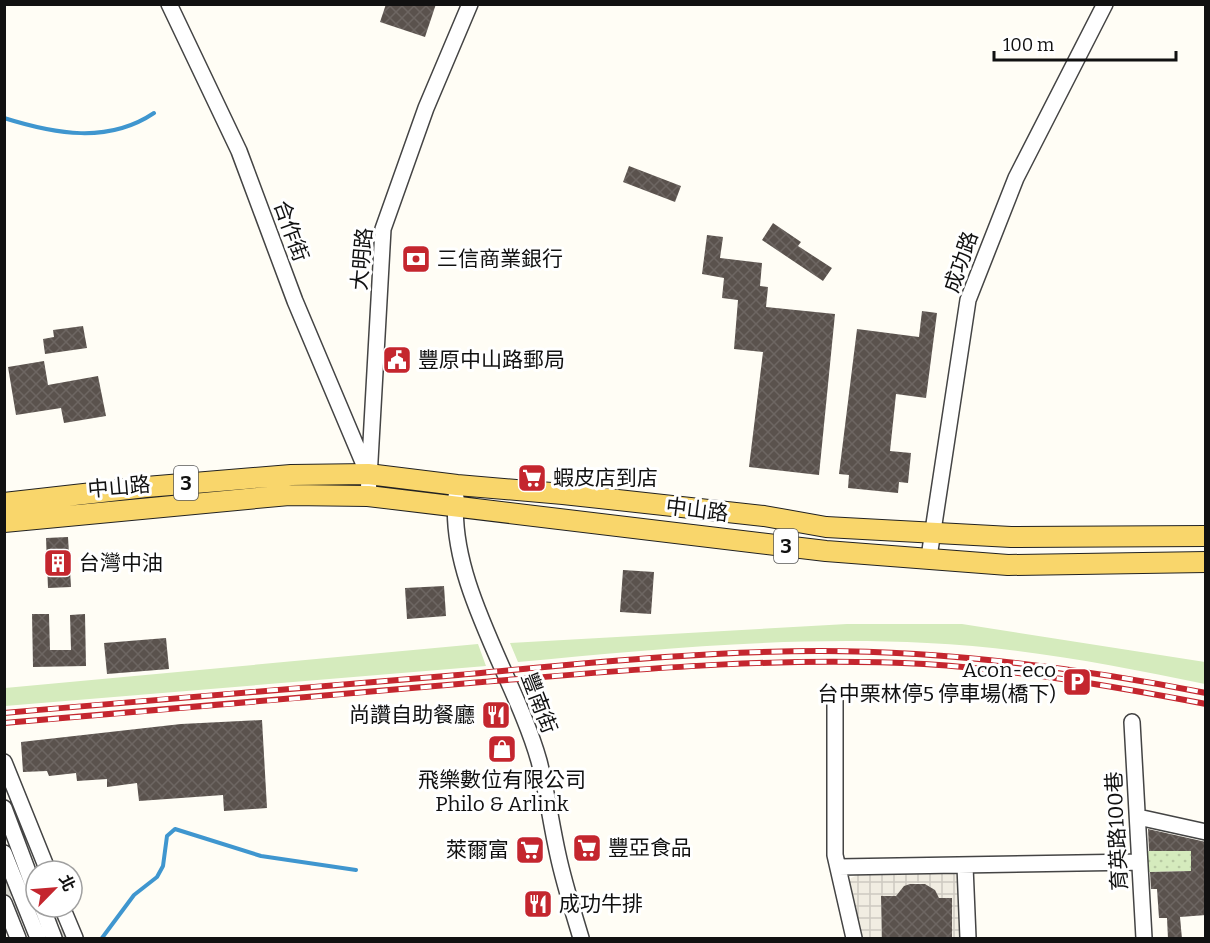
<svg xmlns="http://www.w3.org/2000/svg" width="1210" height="943" font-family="Bitter,'Noto Sans TC',serif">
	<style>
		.grass { fill: url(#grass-dots) }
		.park { fill: #d5ebbd }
		.plaza { fill: url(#plaza-grid) }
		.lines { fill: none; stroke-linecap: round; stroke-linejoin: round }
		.stream { stroke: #3f96cf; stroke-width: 4 }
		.building { fill: url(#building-cross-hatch) }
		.minor-tunnel { stroke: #dbdad3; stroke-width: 15; stroke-dasharray: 15 8; stroke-linecap: butt }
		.minor-casing { stroke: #444; stroke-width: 18 }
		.major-casing { stroke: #222; stroke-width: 22 }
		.minor { stroke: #fff; stroke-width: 15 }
		.major { stroke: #f9d66b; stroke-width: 20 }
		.rail-casing { stroke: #c4262e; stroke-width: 6 }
		.rail { stroke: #fff; stroke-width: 4; stroke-dasharray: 11; stroke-linecap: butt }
		.labels { text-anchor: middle; stroke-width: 6; stroke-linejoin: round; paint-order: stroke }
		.shield { fill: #fff; stroke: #585858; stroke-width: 1.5 }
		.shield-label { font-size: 20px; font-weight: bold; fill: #111 }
		.street-label { font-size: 21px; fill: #111; stroke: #fff }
		.poi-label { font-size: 21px; fill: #111; stroke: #fff; text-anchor: start }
	</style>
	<defs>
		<pattern id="grass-dots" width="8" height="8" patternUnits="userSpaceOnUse" patternTransform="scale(1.5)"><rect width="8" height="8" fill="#d5ebbd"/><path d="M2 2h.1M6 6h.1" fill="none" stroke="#b6c8a1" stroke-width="1.8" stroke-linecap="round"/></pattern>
		<pattern id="plaza-grid" width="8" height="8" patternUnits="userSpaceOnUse" patternTransform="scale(1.5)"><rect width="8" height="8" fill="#f1ede2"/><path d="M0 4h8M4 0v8" fill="none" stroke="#cecac1"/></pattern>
		<pattern id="building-cross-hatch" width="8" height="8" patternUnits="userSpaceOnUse" patternTransform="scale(1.5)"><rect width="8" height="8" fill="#5a524d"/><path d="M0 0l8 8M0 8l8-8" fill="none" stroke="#6d6662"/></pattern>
	</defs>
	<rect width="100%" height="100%" fill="#fffdf5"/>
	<path class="grass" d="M1147,851H1191V871L1148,872Z"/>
	<path class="park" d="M847,624H962L1205,662V684C1114,665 1020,647 927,643C790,636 654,649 518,662L510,643Z
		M478,644L486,666L5,706V688Z"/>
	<path class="plaza" d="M950,872L958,876L962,938H952L935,890L925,884L917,883L904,886L896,896H881L882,938H863L849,883L851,878L860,874Z"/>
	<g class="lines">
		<path class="stream" d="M4,118C55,134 108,144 154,113
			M102,938L134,895L157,877L163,866L167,836L175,829L261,856L356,870"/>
	</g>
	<path class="building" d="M386,4H436L425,37L380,22Z
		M629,166L681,186L675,202L623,182Z
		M773,223L801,242L798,246L832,268L823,281L762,240Z
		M707,235L723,237L720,258L762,263L760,286L768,287L766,307L835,314L819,475L749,467L763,352L734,349L738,300L722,298L724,278L702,274Z
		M922,311L937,313L926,398L896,394L890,451L911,453L908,483L899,482L898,493L848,488L849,475L839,474L857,329L919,337Z
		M83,326L87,348L45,354L43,339L54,337L53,330Z
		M44,361L48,385L98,376L106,416L64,423L61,408L16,415L8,367Z
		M68,537L71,587L48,588L46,538Z
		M623,570L654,572L651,614L620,612Z
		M444,586L446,616L407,619L405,588Z
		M32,614H49L50,650H71L70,615L85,614L86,666L33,667Z
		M166,638L169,669L107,674L104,643Z
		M262,720L267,808L224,811L223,795L139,801L137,783L107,787V779L77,781L76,773L49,776L47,771L23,772L21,742L181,724Z
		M1148,829L1206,842V915L1180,917L1182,939H1168L1167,918H1159L1157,889H1151L1150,872L1191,871V851H1149Z
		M910,884H925L935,890L939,898H952V939H882L881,896H896L904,886Z"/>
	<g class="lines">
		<path class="minor-tunnel" d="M4,883L18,919
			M54,907L66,938"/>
		<g class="minor-casing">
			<path id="minor" d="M169,4L239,151L295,301L368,474
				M368,496L383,229L426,108L470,4
				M456,497C448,583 516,679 539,761C547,792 551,824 558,855C564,883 573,911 581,938
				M929,557L968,300L1016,178L1105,4
				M835,698V855L854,938
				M1132,722L1144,938
				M4,762L48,871
				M4,808L36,893
				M1138,817L1206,832
				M4,853L38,938
				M965,866L968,938
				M839,867L1139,862
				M4,903L18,938
				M42,907L54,938
				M62,907L75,938"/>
		</g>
		<g class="major-casing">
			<path id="major" d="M4,503L146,487L291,475L368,474L457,485L563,494L764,516L826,527L1011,537L1206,536
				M4,522L289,495L368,496L826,551L1008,565L1206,562"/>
		</g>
		<use href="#minor" class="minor"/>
		<use href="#major" class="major"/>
		<g class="rail-casing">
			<path id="rail" d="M4,713C151,700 298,688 446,676C570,665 695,651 820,651C950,651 1079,668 1206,693
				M4,723C164,710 323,696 482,682C628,670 776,656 924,664C1019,670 1112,686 1206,704"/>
		</g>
		<use href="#rail" class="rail"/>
	</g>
	<defs>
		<g id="bank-square" transform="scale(1.5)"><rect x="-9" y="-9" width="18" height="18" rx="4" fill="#c4262e" stroke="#fff"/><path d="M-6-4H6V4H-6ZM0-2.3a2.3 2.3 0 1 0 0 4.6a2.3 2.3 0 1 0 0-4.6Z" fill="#fff"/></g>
		<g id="civic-square" transform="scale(1.5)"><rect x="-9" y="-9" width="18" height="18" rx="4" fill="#c4262e" stroke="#fff"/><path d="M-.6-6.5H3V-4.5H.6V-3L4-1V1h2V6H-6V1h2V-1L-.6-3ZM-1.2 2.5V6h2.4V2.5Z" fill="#fff"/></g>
		<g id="supermarket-square" transform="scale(1.5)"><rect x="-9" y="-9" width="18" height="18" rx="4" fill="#c4262e" stroke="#fff"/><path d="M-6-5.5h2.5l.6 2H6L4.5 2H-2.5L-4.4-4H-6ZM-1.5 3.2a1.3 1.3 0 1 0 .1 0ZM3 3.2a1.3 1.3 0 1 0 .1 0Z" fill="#fff"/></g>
		<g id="building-square" transform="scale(1.5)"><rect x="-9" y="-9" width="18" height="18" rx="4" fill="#c4262e" stroke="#fff"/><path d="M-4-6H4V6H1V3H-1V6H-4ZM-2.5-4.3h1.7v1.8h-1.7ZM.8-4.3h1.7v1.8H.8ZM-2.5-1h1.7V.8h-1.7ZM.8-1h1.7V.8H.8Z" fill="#fff"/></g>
		<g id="parking-square" transform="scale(1.5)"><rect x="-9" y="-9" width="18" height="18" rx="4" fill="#c4262e" stroke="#fff"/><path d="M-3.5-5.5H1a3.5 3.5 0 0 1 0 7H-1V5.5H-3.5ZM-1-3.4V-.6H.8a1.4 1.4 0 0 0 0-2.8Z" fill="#fff"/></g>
		<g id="restaurant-square" transform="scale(1.5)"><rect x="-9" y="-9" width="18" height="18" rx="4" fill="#c4262e" stroke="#fff"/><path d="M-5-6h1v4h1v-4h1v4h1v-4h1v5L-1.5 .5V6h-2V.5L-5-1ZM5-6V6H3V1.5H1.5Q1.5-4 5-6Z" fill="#fff"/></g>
		<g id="shop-square" transform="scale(1.5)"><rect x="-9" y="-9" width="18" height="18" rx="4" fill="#c4262e" stroke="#fff"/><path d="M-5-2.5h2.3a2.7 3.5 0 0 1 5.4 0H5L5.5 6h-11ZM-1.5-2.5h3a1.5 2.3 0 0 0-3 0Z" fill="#fff"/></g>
	</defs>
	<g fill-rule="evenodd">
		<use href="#bank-square" x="416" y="259"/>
		<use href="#civic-square" x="397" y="360"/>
		<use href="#supermarket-square" x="532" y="478"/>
		<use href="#building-square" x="58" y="563"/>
		<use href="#parking-square" x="1077" y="682"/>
		<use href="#restaurant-square" x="496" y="715"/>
		<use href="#shop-square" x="502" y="749"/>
		<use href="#supermarket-square" x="587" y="848"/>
		<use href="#supermarket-square" x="530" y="850"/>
		<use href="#restaurant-square" x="538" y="904"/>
	</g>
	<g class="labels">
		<g class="shield">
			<rect x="174" y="466" width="24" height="34" rx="4.5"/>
			<rect x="774" y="529" width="24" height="34" rx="4.5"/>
		</g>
		<g class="shield-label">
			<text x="186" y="490">3</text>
			<text x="786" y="553">3</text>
		</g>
		<g class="street-label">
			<text transform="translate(291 231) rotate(70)" y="7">合作街</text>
			<text transform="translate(362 259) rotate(-85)" y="7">大明路</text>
			<text transform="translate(961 262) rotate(-71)" y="7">成功路</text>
			<text transform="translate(119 487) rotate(-5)" y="7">中山路</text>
			<text transform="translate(697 510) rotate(7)" y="7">中山路</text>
			<text transform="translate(539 703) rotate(69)" y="7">豐南街</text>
			<text transform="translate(1117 831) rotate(-93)" y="7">育英路100巷</text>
		</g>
		<g class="poi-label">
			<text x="437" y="266">三信商業銀行</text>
			<text x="418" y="367">豐原中山路郵局</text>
			<text x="553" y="485">蝦皮店到店</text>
			<text x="79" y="570">台灣中油</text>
			<text x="1056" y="677" text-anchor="end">Acon-eco<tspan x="1056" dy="24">台中栗林停5 停車場(橋下)</tspan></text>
			<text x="475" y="722" text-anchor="end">尚讚自助餐廳</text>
			<text x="502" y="787" text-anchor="middle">飛樂數位有限公司<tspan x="502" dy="24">Philo &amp; Arlink</tspan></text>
			<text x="608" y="855">豐亞食品</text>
			<text x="509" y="857" text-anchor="end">萊爾富</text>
			<text x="559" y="911">成功牛排</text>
		</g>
	</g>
	<rect width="1210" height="943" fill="none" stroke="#111111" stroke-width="12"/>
	<g transform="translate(54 889) rotate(65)"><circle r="28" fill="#ffffff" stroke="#a0a0a0" stroke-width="1.5"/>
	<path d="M0-4.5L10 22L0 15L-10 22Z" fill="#c4262e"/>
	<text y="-9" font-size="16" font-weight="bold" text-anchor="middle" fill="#111111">北</text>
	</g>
	<path d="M994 51v9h182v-9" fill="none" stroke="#111111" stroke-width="3"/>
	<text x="1003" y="51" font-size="18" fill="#111111" stroke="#ffffff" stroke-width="4.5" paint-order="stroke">100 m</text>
</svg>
